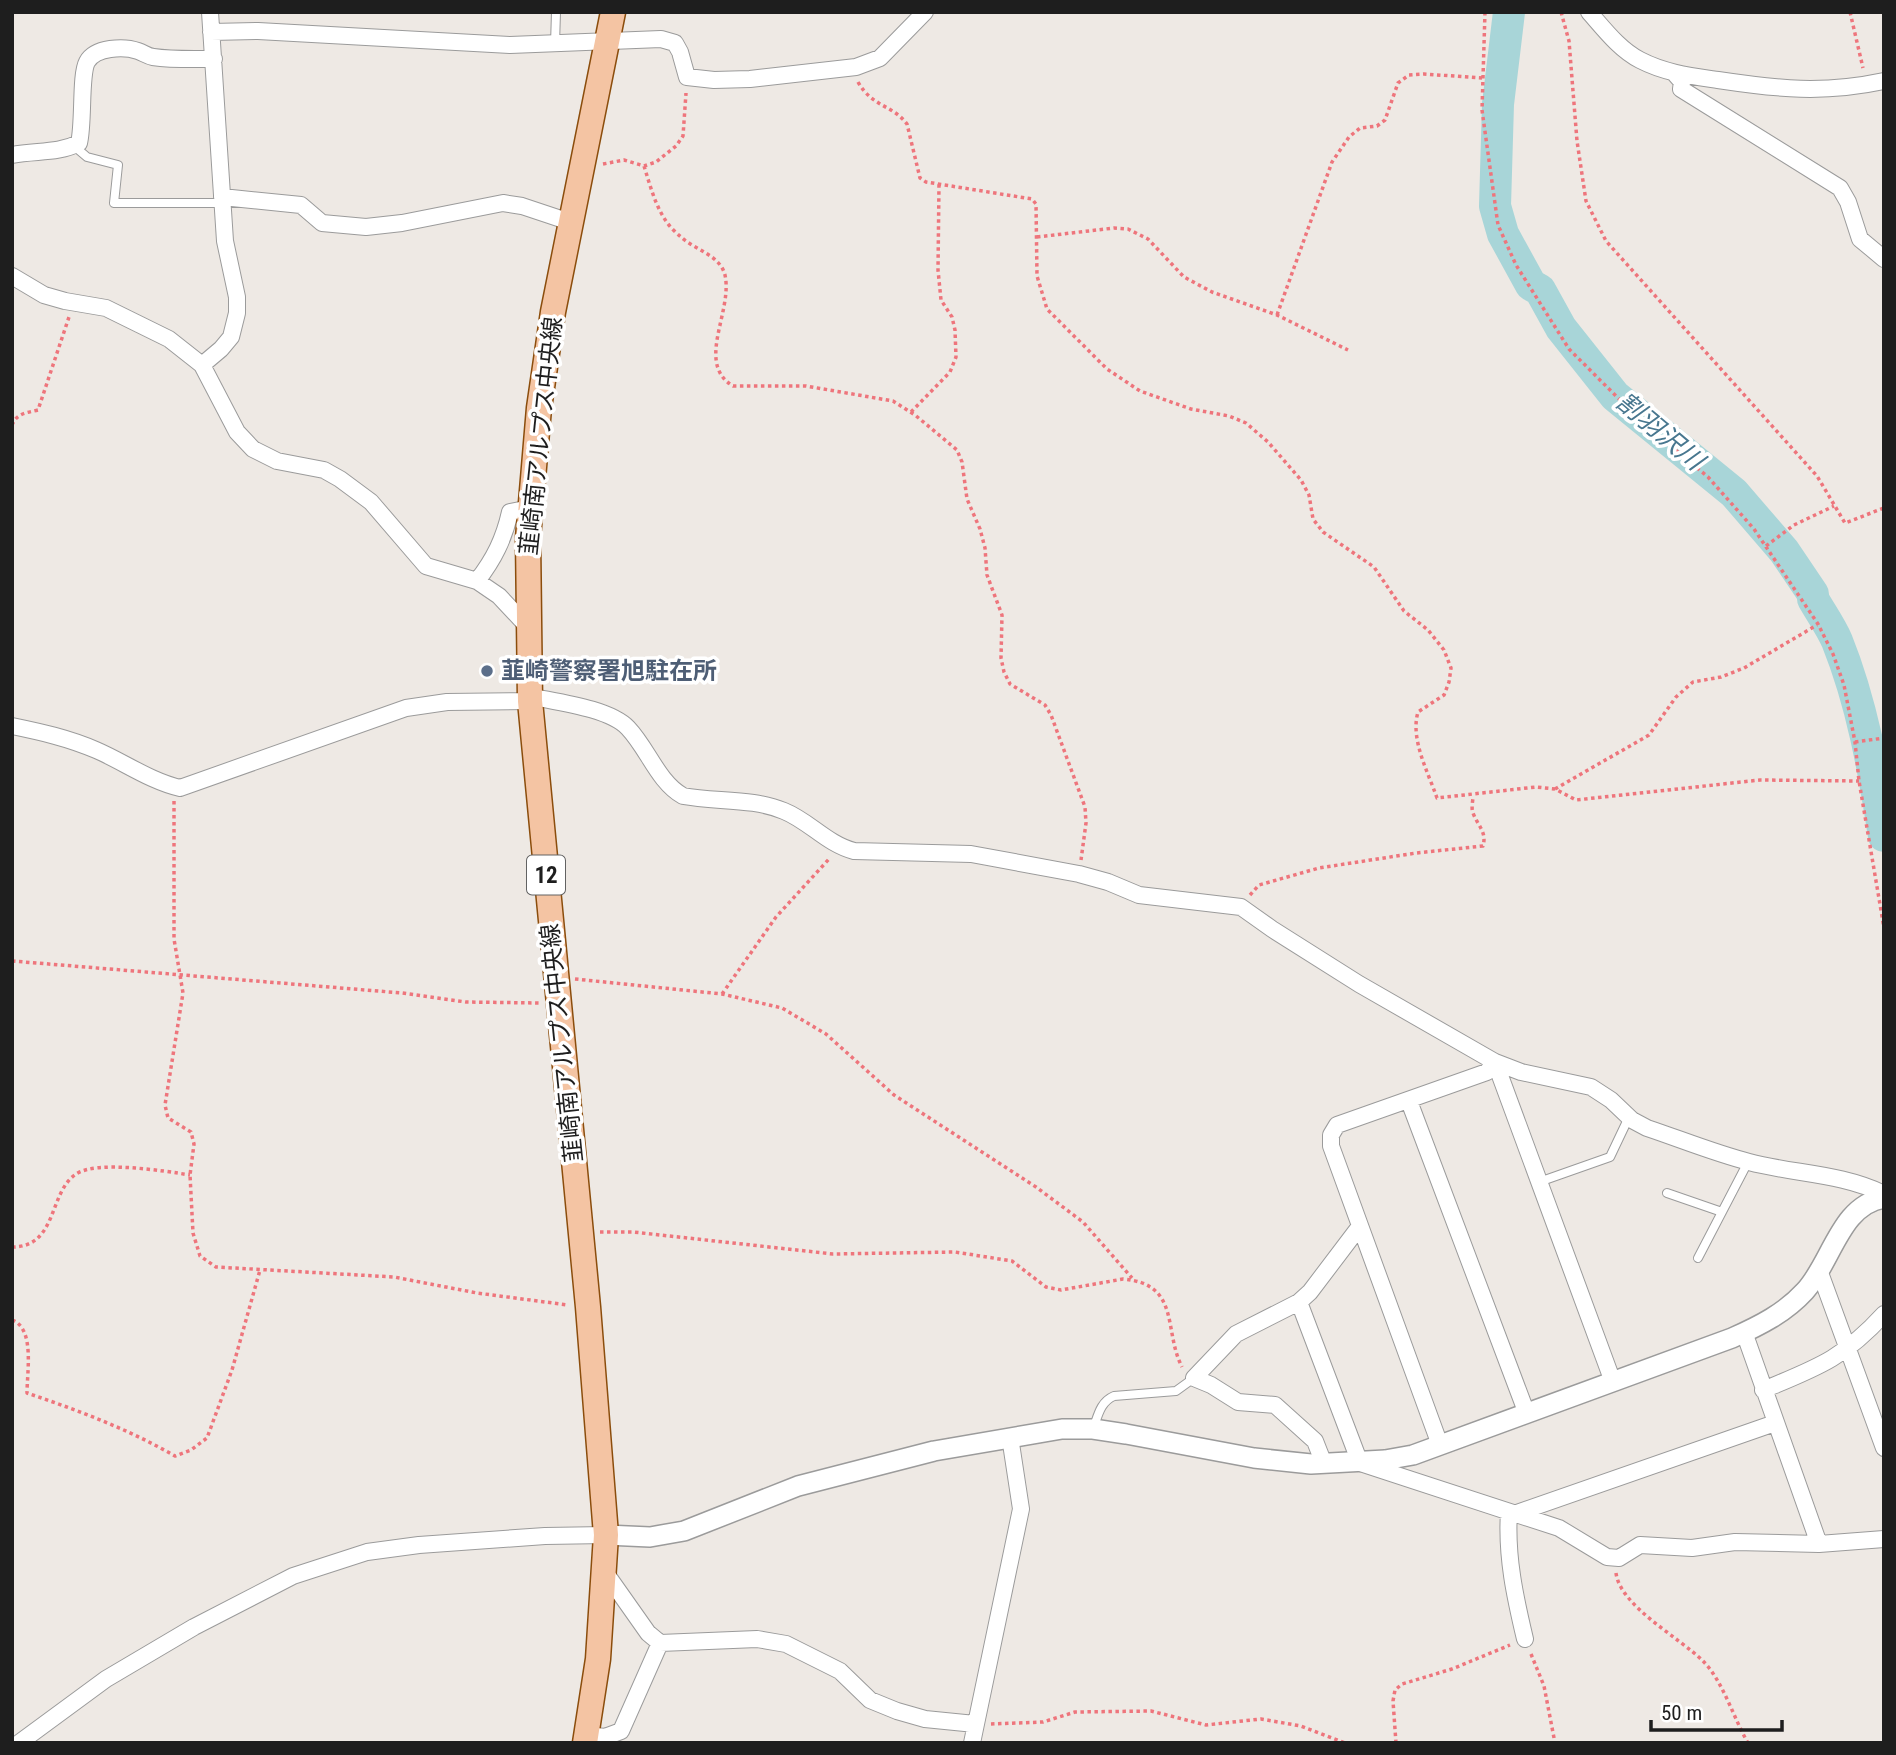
<svg xmlns="http://www.w3.org/2000/svg" width="1896" height="1755" font-family="'Roboto Condensed','Noto Sans JP',sans-serif">
	<style>
		.lines { fill: none; stroke-linecap: round; stroke-linejoin: round }
		.river { stroke: #a8d5d8; stroke-width: 32 }
		.service-casing { stroke: #9b9b9b; stroke-width: 10 }
		.minor-casing { stroke: #9b9b9b; stroke-width: 18 }
		.tertiary-casing { stroke: #9b9b9b; stroke-width: 22 }
		.primary-casing { stroke: #8b4d0c; stroke-width: 27 }
		.path { stroke: #ee757c; stroke-width: 3.5; stroke-dasharray: 3.5 3.5; stroke-linecap: butt }
		.service { stroke: #fff; stroke-width: 8 }
		.minor { stroke: #fff; stroke-width: 16 }
		.tertiary { stroke: #fff; stroke-width: 19 }
		.primary { stroke: #f4c4a3; stroke-width: 24 }
		.service-dot { fill: #5c6f8a; stroke: #fff; stroke-width: 2.5 }
		.labels { text-anchor: middle; stroke-width: 7; stroke-linejoin: round; paint-order: stroke }
		.shield { fill: #fff; stroke: #626262; stroke-width: 2 }
		.shield-label { font-size: 23px; font-weight: bold; fill: #1e1e1e }
		.street-label { font-size: 24px; fill: #1e1e1e; stroke: #fff }
		.service-label { font-size: 24px; font-weight: bold; fill: #4e5e75; stroke: #fff; text-anchor: start }
		.water-label { font-size: 26px; font-style: italic; fill: #48778f; stroke: #fff }
	</style>
	<rect width="100%" height="100%" fill="#eee9e4"/>
	<g class="lines">
		<path class="river" d="M1509,12L1498,104L1495,206L1503,234L1531,285L1540,290L1561,328L1615,396L1734,493L1784,551L1813,594V599C1821,613 1831,627 1837,641C1862,703 1874,771 1884,836"/>
		<g class="service-casing">
			<path id="service" d="M555,44L556,12
				M74,146L87,157L118,165L114,203H223
				M1539,1182L1610,1157L1629,1117
				M1667,1193L1722,1212
				M1698,1258L1748,1162
				M1093,1429C1098,1416 1100,1402 1114,1396L1176,1391L1194,1378"/>
		</g>
		<g class="minor-casing">
			<path id="minor" d="M1589,12C1604,29 1620,50 1640,60C1665,73 1691,76 1718,80C1778,89 1823,94 1884,81
				M211,32L258,31L510,45L661,39L675,43L680,52L687,77L714,80L750,79L856,67L880,58L925,12
				M1675,74L1682,82L1681,89L1840,188L1848,202L1860,239L1884,259
				M12,155C36,150 57,154 79,143C84,123 80,75 87,62C95,47 124,46 138,51C144,53 147,56 153,57C173,60 194,59 214,59
				M222,197L301,205L322,223L366,227L402,223L503,203L522,206L570,222
				M12,276L44,295L65,301L106,308L169,339L202,365L237,432L253,449L277,461L324,470L340,479L371,502L426,566L477,581L499,596L528,627
				M202,365L221,349L231,337L237,313V297L225,241L210,12
				M477,581C494,559 504,539 510,512L530,508
				M529,696C556,702 609,708 628,728C648,749 658,782 683,796C716,802 753,798 784,811C809,821 827,844 854,851L971,854L1079,874L1108,882L1139,895L1241,907L1272,929L1359,984L1495,1062L1521,1072L1591,1087L1611,1100L1632,1120L1647,1128C1680,1139 1714,1153 1749,1162C1794,1174 1841,1173 1884,1194
				M12,726C41,732 68,738 96,750C124,762 150,781 180,788L406,708L447,702L530,701
				M1409,1101L1527,1414
				M1819,1270L1884,1448
				M1299,1302L1360,1463L1559,1528L1607,1557L1619,1558L1640,1545L1692,1548L1735,1542L1819,1544L1884,1539
				M1744,1332L1819,1544
				M1763,1390C1816,1368 1843,1359 1884,1314
				M1440,1445L1331,1146V1135L1337,1125L1487,1072L1495,1062L1613,1382
				M1324,1464L1315,1441L1275,1405L1238,1402L1211,1385L1194,1378L1236,1334L1299,1302L1310,1292L1360,1226
				M1509,1512C1506,1556 1515,1597 1525,1639
				M1514,1514L1775,1423
				M605,1572L648,1633L660,1643L757,1639L786,1644L840,1671L870,1700L897,1711L925,1719L975,1724
				M587,1735L605,1737L621,1731L660,1643
				M19,1743L106,1679L194,1627L293,1576L367,1552L419,1545L545,1536L606,1535
				M972,1743L1021,1509L1010,1437"/>
		</g>
		<g class="tertiary-casing">
			<path id="tertiary" d="M606,1535L650,1537L684,1531L798,1486L934,1451L1062,1429H1093L1126,1434L1254,1458L1311,1464L1385,1460L1413,1455L1732,1338C1759,1326 1785,1313 1805,1291C1832,1262 1840,1205 1884,1198"/>
		</g>
		<g class="primary-casing">
			<path id="primary" d="M585,1743L598,1659L606,1535L588,1307L530,701L528,538L539,408L553,312L613,12"/>
		</g>
		<path class="path" d="M1485,12L1482,110L1498,225L1516,265L1569,349L1645,425L1708,477L1754,529L1818,624L1833,654L1844,685L1855,742L1859,781L1884,928
			M1561,12L1569,41L1577,141L1586,201L1606,241L1817,476L1845,523L1884,508
			M1850,12L1863,68
			M858,82C872,107 893,105 907,124L920,178L926,182L1032,199L1036,204L1037,276L1047,309L1107,369L1140,391L1191,409L1229,416L1246,423L1268,442L1301,480L1309,495L1313,519L1323,532L1374,567L1404,611L1428,630L1444,650L1451,668L1449,682L1444,695L1418,712C1410,739 1428,772 1437,798L1536,787L1555,789L1576,800L1760,780L1859,781
			M603,164L624,160L644,166L656,162L676,146L683,136L686,93
			M644,166C650,185 655,205 666,221C670,227 676,233 681,237C695,250 720,255 725,275C733,312 695,363 733,386H806L893,401L915,415L957,450L962,462L967,499L980,529L985,548L987,575L1002,615L1001,658L1004,672L1010,684L1045,705L1051,715L1085,807L1086,823L1081,860
			M1037,237L1114,228L1128,229L1148,239L1184,277L1212,292L1277,315L1348,350
			M1277,315L1332,162L1349,137L1360,128L1377,126L1385,120L1398,83L1409,75L1424,74L1482,78
			M911,412L950,372L956,357L955,330L952,317L941,300L938,270L939,184
			M12,425C17,413 26,413 38,410L69,317
			M1766,546L1794,525L1834,506
			M1855,742L1884,738
			M1555,789L1649,735L1676,697L1693,682L1721,677L1744,668L1817,625
			M174,801V939L183,993L165,1105L168,1118L191,1132L194,1144L190,1175L193,1233L200,1256L216,1267L394,1277L477,1293L568,1305
			M1250,895L1259,885L1319,868L1416,853L1483,846C1487,832 1478,826 1473,813C1471,808 1473,801 1473,796
			M12,961L402,993L466,1002L540,1003
			M575,979L722,994L782,1008L826,1034L894,1095L1036,1187L1083,1222L1132,1278
			M722,994L776,917L829,859
			M600,1232H633L833,1254L955,1252L1012,1261L1046,1287L1061,1290L1123,1279C1181,1284 1163,1330 1182,1367
			M12,1247C58,1247 48,1193 76,1174C97,1160 165,1171 190,1175
			M12,1320C35,1328 27,1372 27,1393C77,1410 128,1429 175,1456L191,1450L207,1438L232,1370L260,1270
			M1616,1573C1620,1606 1680,1638 1703,1661C1723,1681 1733,1717 1748,1743
			M1531,1654L1544,1686L1555,1743
			M991,1724L1043,1722L1075,1712L1151,1711L1206,1725L1261,1719L1301,1726L1345,1743
			M1396,1743L1393,1701L1395,1690L1402,1684L1452,1669L1510,1645"/>
		<use href="#service" class="service"/>
		<use href="#minor" class="minor"/>
		<use href="#tertiary" class="tertiary"/>
		<use href="#primary" class="primary"/>
	</g>
	<circle class="service-dot" cx="487" cy="671" r="7"/>
	<g class="labels">
		<rect class="shield" x="527" y="855.5" width="38" height="39" rx="5"/>
		<g class="shield-label">
			<text x="546" y="883">12</text>
		</g>
		<g class="street-label">
			<text transform="translate(541 436) rotate(-84)" y="8">韮崎南アルプス中央線</text>
			<text transform="translate(562 1043) rotate(-96)" y="8">韮崎南アルプス中央線</text>
		</g>
		<g class="service-label">
			<text x="501" y="679">韮崎警察署旭駐在所</text>
		</g>
		<g class="water-label">
			<text transform="translate(1660 431) rotate(40)" y="9">割羽沢川</text>
		</g>
	</g>
	<rect width="1896" height="1755" fill="none" stroke="#1e1e1e" stroke-width="28"/>
	<path d="M1651 1720v10h131v-10" fill="none" stroke="#1e1e1e" stroke-width="3.5"/>
	<text x="1661" y="1720" font-size="21" fill="#1e1e1e" stroke="#ffffff" stroke-width="5" paint-order="stroke">50 m</text>
</svg>
